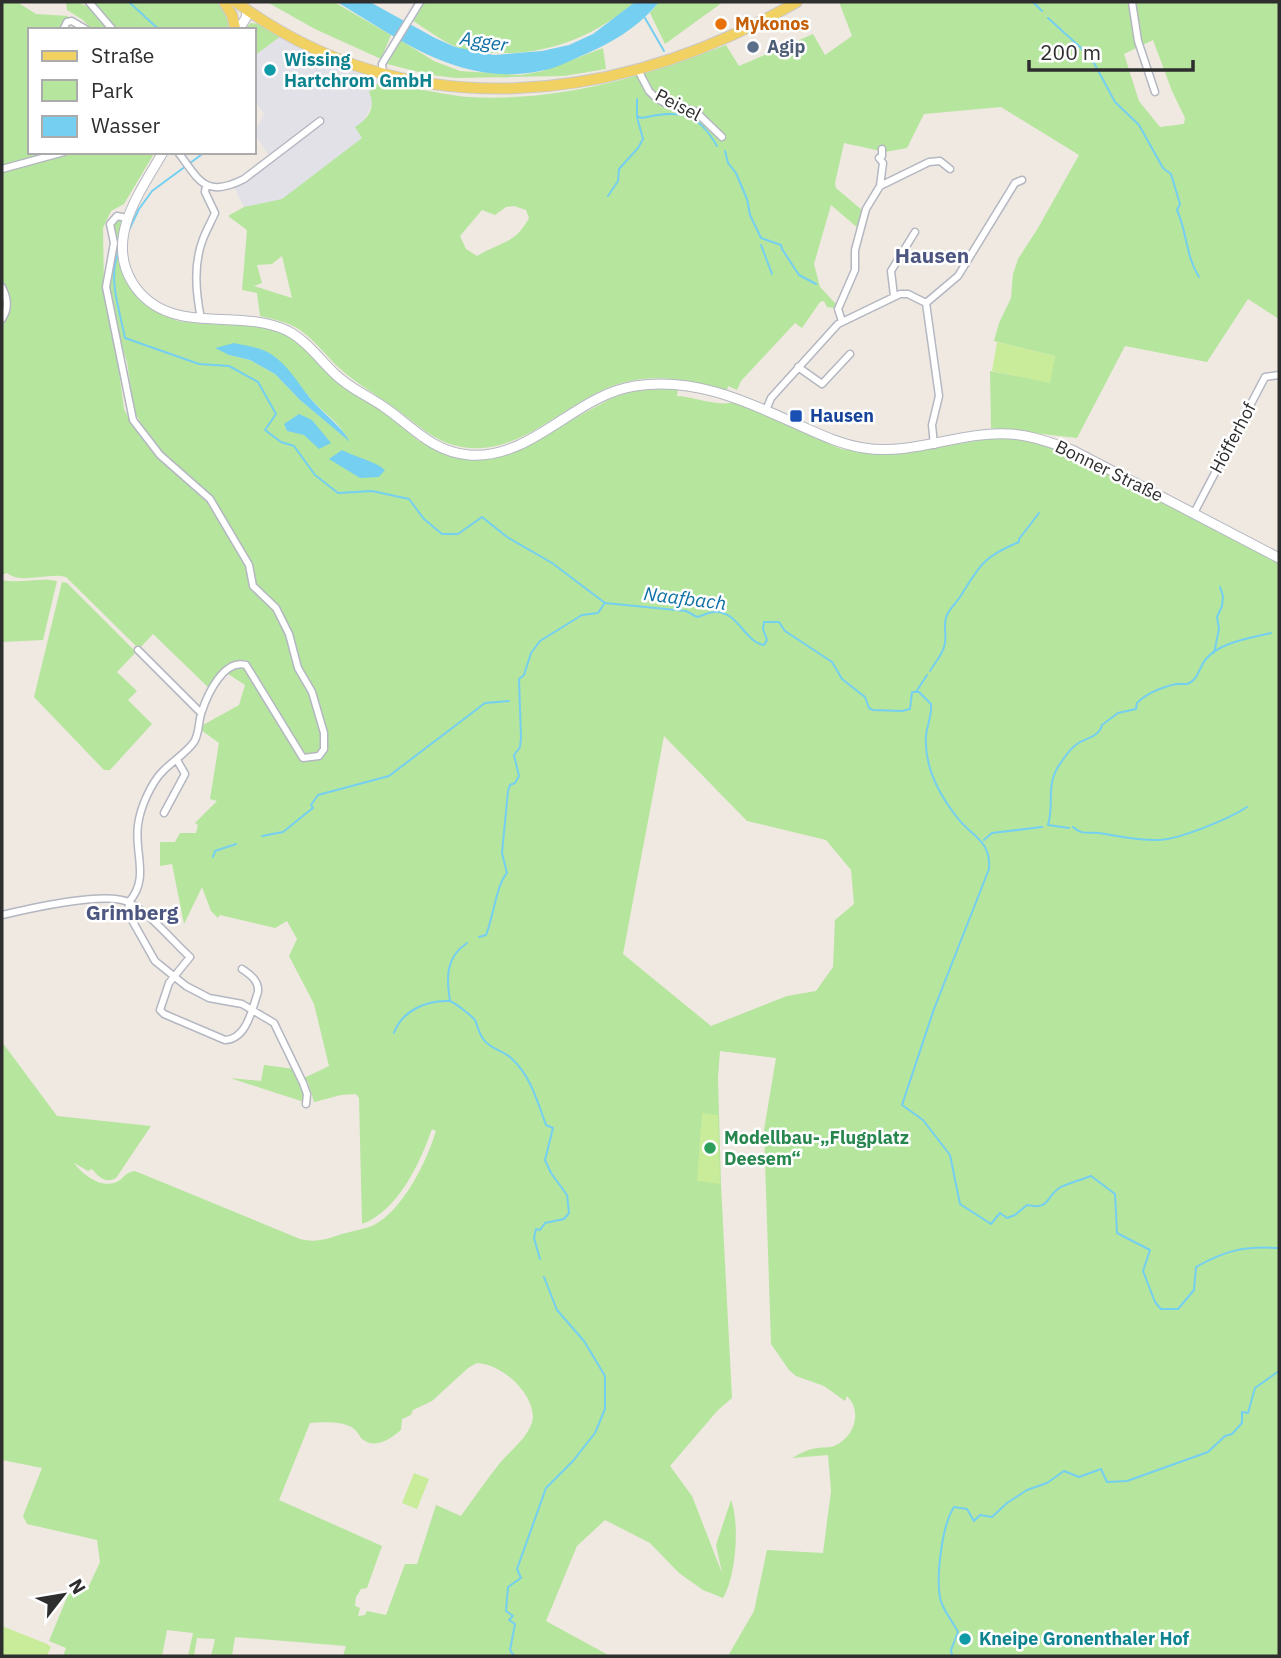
<svg xmlns="http://www.w3.org/2000/svg" width="1281" height="1658" font-family="'IBM Plex Sans',sans-serif">
	<style>
		.industrial { fill: #e3e1e8 }
		.green { fill: #b6e59e; fill-rule: evenodd }
		.pitch { fill: #c9ec9a }
		.water { fill: #75cff0 }
		.lines { fill: none; stroke-linecap: round; stroke-linejoin: round }
		.stream { stroke: #75cff0; stroke-width: 2 }
		.street-casing { stroke: #b4b7c1; stroke-width: 9 }
		.secondary-casing { stroke: #b4b7c1; stroke-width: 11 }
		.primary-casing { stroke: #c9c9c9; stroke-width: 12 }
		.street { stroke: #fff; stroke-width: 6 }
		.secondary { stroke: #fff; stroke-width: 9 }
		.primary { stroke: #f2d163; stroke-width: 10 }
		.food-dot { fill: #e8710a; stroke: #fff; stroke-width: 2.5 }
		.service-dot { fill: #5c6f8a; stroke: #fff; stroke-width: 2.5 }
		.culture-dot { fill: #0f9aa8; stroke: #fff; stroke-width: 2.5 }
		.transit-dot { fill: #1a4fb4; stroke: #fff; stroke-width: 2.5 }
		.leisure-dot { fill: #2e9e5b; stroke: #fff; stroke-width: 2.5 }
		.labels { text-anchor: middle; stroke-width: 5; stroke-linejoin: round; paint-order: stroke }
		.food-label { font-size: 18px; font-weight: bold; fill: #c56008; stroke: #fff; text-anchor: start }
		.service-label { font-size: 18px; font-weight: bold; fill: #4e5e75; stroke: #fff; text-anchor: start }
		.culture-label { font-size: 18px; font-weight: bold; fill: #0d838f; stroke: #fff; text-anchor: start }
		.street-label { font-size: 18px; fill: #2e2e2e; stroke: #fff }
		.transit-label { font-size: 18px; font-weight: bold; fill: #164399; stroke: #fff; text-anchor: start }
		.leisure-label { font-size: 18px; font-weight: bold; fill: #27864d; stroke: #fff; text-anchor: start }
		.water-label { font-size: 19px; font-style: italic; fill: #0d6fa3; stroke: #fff }
		.quarter-label { font-size: 21px; font-weight: bold; fill: #4d5680; stroke: #fff }
	</style>
	<rect width="100%" height="100%" fill="#efe9e1"/>
	<path class="industrial" d="M281,36L380,81L369,92L373,101L365,120L362,138L282,200L244,207L234,187L271,158L254,134L264,114L254,100V56Z"/>
	<path class="green" d="M2,2H17L36,14L68,16L69,30H30V152H155L124,204L111,211L103,228L104,291L117,356L124,409L132,424L157,457L211,506L216,502L162,452L144,429L134,411L127,362L116,327L109,278L117,238L113,224L118,218L122,223L118,246L144,301L161,314L178,321L205,324L247,323L280,331L306,348L353,391L382,411L419,441L448,456L468,458L507,455L612,398L633,391L678,388L677,396C697,397 715,407 735,402L841,449L866,452L895,453L928,449L994,438L1021,439L1051,446L1102,468L1279,560V1656H728L754,1611L767,1550L823,1553L831,1491L828,1455L792,1458C801,1453 808,1449 818,1448C823,1447 830,1448 834,1446C854,1438 863,1412 847,1396L845,1401L824,1386L796,1376L789,1370L771,1344L764,1130L776,1058L720,1051L718,1077L721,1185L732,1398L718,1410L670,1466L692,1496L722,1573L716,1545L731,1500C740,1523 736,1577 723,1598L703,1590L679,1573L650,1543L605,1520L577,1546L546,1621L610,1656H343L346,1646L235,1637L232,1656H211L215,1639L197,1638L194,1656H188L193,1633L167,1630L162,1656H63L66,1648L49,1641L72,1585L88,1588L100,1562L97,1540L27,1524L23,1516L42,1468L2,1460V1042L57,1116L151,1126L116,1178C105,1184 99,1177 92,1169L88,1171L74,1163C84,1176 104,1191 120,1180C126,1175 127,1172 135,1171L300,1239C316,1243 327,1239 342,1234C352,1231 365,1229 374,1225C403,1210 427,1161 436,1131L432,1129C420,1163 398,1211 362,1224L359,1098L356,1094L341,1095L314,1102L308,1082L304,1078L329,1066L314,1004L289,956L297,939L287,921L275,928L220,915L218,918L211,911L202,887L184,924L172,864L160,866V842H175L180,833H196L198,825L195,823L217,801L210,799L219,743L201,730L203,725L239,705L245,685L225,672L247,660L227,664L210,689L153,634L139,649L66,577C47,572 23,585 7,573L2,575ZM229,355L274,356C287,370 298,384 311,399C323,413 340,422 348,440L300,400L275,374L250,360ZM664,736L747,821L826,840L851,870L854,904L835,920L833,967L816,991L787,996L711,1026L623,954ZM477,1363C493,1364 508,1374 519,1386C527,1395 537,1412 531,1425C525,1440 510,1451 500,1463C486,1480 474,1498 461,1516L436,1505L417,1564H405L386,1615L367,1611L365,1615L358,1616L360,1608L355,1606L356,1597L361,1589L367,1588L382,1546L279,1500L310,1423C322,1422 345,1421 354,1429C357,1431 359,1435 361,1438C374,1450 389,1440 401,1430L402,1419L411,1415L413,1410L432,1401L468,1368Z
		M66,2C90,2 94,12 109,30H92L83,20L67,10Z
		M93,2H220L231,20L229,30H118Z
		M267,2H334L391,35L381,59L315,29Z
		M424,2H635C595,36 549,55 496,53C482,52 467,52 454,46C439,39 426,29 412,20Z
		M659,2H723L665,44L650,13Z
		M839,2H1279V319L1248,299L1207,362L1125,346L1077,438L991,428L990,371L1049,382L1055,356L994,341L999,323L1011,298L1013,274L1018,259L1038,228L1079,155L1001,107L924,114L907,148L885,152L844,143L835,183L836,188L863,211L858,228L831,205L814,264L820,287L836,304L834,308L827,307L824,301L820,302L802,328L795,323L741,381L737,390L728,386L727,390C691,381 659,373 622,383C567,398 522,458 462,447C438,443 421,428 403,414C384,400 364,388 346,374C329,360 317,342 300,330C288,322 273,319 260,316L257,293L242,290L247,230L228,216L244,207L282,199L362,138L355,127C369,118 376,108 369,92L380,81C390,90 403,87 416,89C434,91 451,96 469,97C559,102 643,77 726,45L739,66L813,34L825,55L852,36ZM1153,40L1172,91L1185,118L1184,124L1160,127L1139,101L1124,54ZM514,206L526,210L529,218C515,244 501,242 477,256L466,249L460,236L482,210L495,215L506,207ZM282,256L292,298L254,286L262,283L257,265L272,264Z
		M251,23L259,24L281,36L254,56V30H242Z
		M400,40L434,61L460,71L521,75L543,71L603,48L606,69L564,76L456,78L431,75L387,64Z
		M2,580C21,584 39,577 57,581L43,640L2,642Z
		M62,582L67,583L136,652L117,672L137,691L128,700L152,724L110,770H104L34,697Z
		M264,1065L295,1069L302,1085L304,1102L230,1078L261,1081Z"/>
	<path class="pitch" d="M997,342L1055,356L1050,383L992,371Z
		M702,1113L718,1115L720,1184L697,1181Z
		M414,1473L429,1479L417,1509L402,1503Z
		M2,1626L47,1644L51,1647L47,1656H2Z"/>
	<path class="water" d="M337,2H370L435,38L455,47L494,55L542,51L569,45L593,34L635,2H659C639,27 610,44 581,56C568,62 554,69 540,71C460,87 401,40 337,2Z
		M234,343C247,346 260,347 271,354C287,364 298,383 310,398C323,414 340,424 350,442L300,400L275,374L250,360L229,355L215,348Z
		M299,414L312,420L331,443L319,449L304,435L287,431L284,424Z
		M342,450C357,458 373,460 385,470L379,477L360,478L329,459Z"/>
	<g class="lines">
		<path class="stream" d="M129,2L155,26L162,30
			M1033,2L1042,11
			M645,18L664,51
			M1048,18L1080,47L1094,63L1115,102L1139,125L1163,168L1171,174L1180,204L1177,210C1187,232 1186,257 1199,277
			M637,99V116L642,118C679,110 697,111 717,146
			M725,151L728,163L736,173L747,199L750,215L761,238L781,245L782,249L799,275L816,284
			M608,196L618,181L619,169L638,148L643,139L637,117
			M129,230L139,209L152,191L205,152
			M761,245L772,274
			M119,251C107,278 120,311 125,338L199,364L229,366L258,382L276,414L265,430L281,442L294,446L315,475L338,493L372,491L409,499L424,519L442,534H458L482,517L507,537L552,563L605,603L686,611L697,617C702,616 709,612 714,612C738,610 744,642 764,645L767,640L763,629L764,622H779L785,631L832,662L842,679L865,697L869,708L873,710L902,711L910,709L912,692H919L931,704C932,716 927,725 926,736C924,765 939,794 956,816C971,837 991,839 989,869L934,1009L902,1105L923,1120L950,1155L960,1204L991,1224L1000,1213L1007,1218L1015,1215L1027,1205C1050,1210 1045,1198 1059,1188C1068,1183 1081,1180 1091,1176L1115,1194L1117,1233L1150,1250L1143,1271L1155,1302L1161,1309H1178L1194,1290L1196,1267C1226,1250 1245,1246 1279,1248
			M1214,653L1219,629L1217,617L1222,606L1223,596L1220,587
			M930,671C934,664 942,655 944,647C948,637 942,625 947,615C950,608 956,603 960,597C980,565 983,557 1019,542V539L1039,513
			M916,692L927,675
			M1073,827C1081,835 1088,832 1099,833C1119,836 1139,841 1159,840C1180,839 1229,819 1247,807
			M1069,828L1048,825C1055,802 1044,784 1062,761C1066,755 1071,748 1077,744C1086,738 1099,737 1102,725L1118,713L1136,709L1137,703C1147,693 1163,687 1176,684C1178,684 1185,684 1187,684C1198,681 1199,667 1206,659C1220,642 1251,638 1271,633
			M262,836L283,832L309,811L313,808L311,805L318,795L389,776L485,703L509,701
			M984,840L992,833L1042,827
			M213,857L215,851L236,844
			M479,937L486,935C493,918 497,883 507,873L502,853L508,791L510,785L515,783L519,776L514,755L520,747L521,738L519,679L524,675L531,653L540,641L582,615L598,613L604,604
			M467,943C446,957 446,977 450,1001C455,1003 472,1016 475,1020C478,1027 479,1034 484,1040C490,1049 503,1050 511,1058C531,1076 537,1101 546,1125L553,1128L545,1160L551,1173L567,1195L569,1213L564,1219L545,1223L540,1230L536,1229L534,1238L540,1259
			M394,1033C402,1010 428,1000 449,1001
			M514,1656L510,1650L515,1624L509,1620L513,1616L506,1611L508,1587L521,1578L517,1569L546,1488L573,1461L595,1433L605,1409V1376L584,1341L557,1310L544,1277
			M952,1656L951,1650L958,1632C953,1622 942,1609 940,1598C936,1576 942,1525 954,1507L967,1509L974,1521L980,1515L992,1517L1007,1503L1027,1490L1047,1483L1064,1471L1079,1477L1101,1469L1107,1482L1127,1481L1208,1452L1225,1436L1232,1434L1242,1423V1412L1248,1413L1255,1388L1279,1371"/>
		<g class="street-casing">
			<path id="street" d="M89,2L113,30
				M1132,2L1138,41L1155,92
				M63,30L67,22L72,21L87,30
				M638,70L649,91L656,98L667,104L695,111L722,137
				M383,73L382,64L385,59L420,2
				M178,152C199,180 205,199 244,179L320,121
				M2,169L64,152
				M880,186L929,162L940,161L950,169
				M127,218L117,216L110,224L114,243L106,287L133,420L160,455L210,499L249,565L253,586L276,608L289,634L298,668L312,692L324,733V749L319,756L303,758L246,665C224,659 208,693 202,711C198,721 200,732 194,742C186,753 173,761 163,771C151,783 140,808 138,825C134,853 150,878 129,902
				M2,287C8,299 9,308 2,319
				M894,296L891,271L915,232
				M926,303L958,276L1015,183L1022,180
				M926,303L939,396L932,425L934,445
				M201,319C196,293 193,265 203,239C206,231 211,222 215,213L205,192L206,185
				M842,321L838,309L855,270V250L866,209L880,186L883,163L879,158L882,156V149
				M798,367L822,384L850,354
				M766,410L771,398L838,324L900,294H908L926,303
				M1194,513L1265,377L1279,375
				M138,650L201,713
				M164,813L185,774L177,760
				M129,902L128,913L155,961L186,986L209,998L242,1004L274,1023L303,1083L307,1094L306,1104
				M2,915C28,909 108,890 130,903C153,916 171,940 190,957L169,983L160,1010L164,1014L225,1040C247,1039 252,1009 258,992C259,981 251,975 242,969"/>
		</g>
		<g class="secondary-casing">
			<path id="secondary" d="M238,30L246,18L247,10
				M163,152C141,191 105,237 132,282C167,339 237,306 288,331C307,341 320,360 335,374C349,388 368,396 384,407C412,426 432,452 469,455C532,460 575,395 635,386C691,377 742,399 792,422C815,432 838,444 864,448C913,456 960,431 1009,434C1031,435 1051,443 1072,450L1279,558"/>
		</g>
		<g class="primary-casing">
			<path id="primary" d="M224,2L232,15L235,28
				M236,2C410,130 618,104 797,2"/>
		</g>
		<use href="#street" class="street"/>
		<use href="#secondary" class="secondary"/>
		<use href="#primary" class="primary"/>
	</g>
	<circle class="food-dot" cx="721" cy="24" r="7"/>
	<circle class="service-dot" cx="753" cy="47" r="7"/>
	<g class="culture-dot">
		<circle cx="270" cy="70" r="7"/>
		<circle cx="965" cy="1639" r="7"/>
	</g>
	<rect class="transit-dot" x="789" y="409" width="14" height="14" rx="3.5"/>
	<circle class="leisure-dot" cx="710" cy="1148" r="7"/>
	<g class="labels">
		<g class="food-label">
			<text x="735" y="30">Mykonos</text>
		</g>
		<g class="service-label">
			<text x="767" y="53">Agip</text>
		</g>
		<g class="culture-label">
			<text x="284" y="66">Wissing<tspan x="284" dy="21">Hartchrom GmbH</tspan></text>
			<text x="979" y="1645">Kneipe Gronenthaler Hof</text>
		</g>
		<g class="street-label">
			<text transform="translate(678 105) rotate(27)" y="6">Peisel</text>
			<text transform="translate(1233 438) rotate(-62)" y="6">Höfferhof</text>
			<text transform="translate(1109 471) rotate(26)" y="6">Bonner Straße</text>
		</g>
		<g class="transit-label">
			<text x="810" y="422">Hausen</text>
		</g>
		<g class="leisure-label">
			<text x="724" y="1144">Modellbau-„Flugplatz<tspan x="724" dy="21">Deesem“</tspan></text>
		</g>
		<g class="water-label">
			<text transform="translate(484 41) rotate(9)" y="7">Agger</text>
			<text transform="translate(685 598) rotate(7)" y="7">Naafbach</text>
		</g>
		<g class="quarter-label">
			<text x="932" y="263">Hausen</text>
			<text x="132" y="920">Grimberg</text>
		</g>
	</g>
	<rect width="1281" height="1658" fill="none" stroke="#2e2e2e" stroke-width="7"/>
	<rect x="28" y="28" width="228" height="126" fill="#ffffff" stroke="#ababab" stroke-width="2"/>
	<rect x="42" y="51" width="35" height="10" fill="#f2d163" stroke="#ababab" stroke-width="2"/>
	<text x="91" y="63" font-size="21" fill="#2e2e2e">Straße</text>
	<rect x="42" y="80" width="35" height="21" fill="#b6e59e" stroke="#ababab" stroke-width="2"/>
	<text x="91" y="98" font-size="21" fill="#2e2e2e">Park</text>
	<rect x="42" y="116" width="35" height="21" fill="#75cff0" stroke="#ababab" stroke-width="2"/>
	<text x="91" y="133" font-size="21" fill="#2e2e2e">Wasser</text>
	<g transform="translate(63 1595) rotate(59)" stroke="#ffffff" stroke-width="5" paint-order="stroke">
	<path d="M0-5L12 26L0 18L-12 26Z" fill="#2e2e2e"/>
	<text y="-10" font-size="19" font-weight="bold" text-anchor="middle" fill="#2e2e2e">N</text>
	</g>
	<path d="M1029 60v10h164v-10" fill="none" stroke="#2e2e2e" stroke-width="3.5"/>
	<text x="1040" y="60" font-size="21" fill="#2e2e2e" stroke="#ffffff" stroke-width="5" paint-order="stroke">200 m</text>
</svg>
